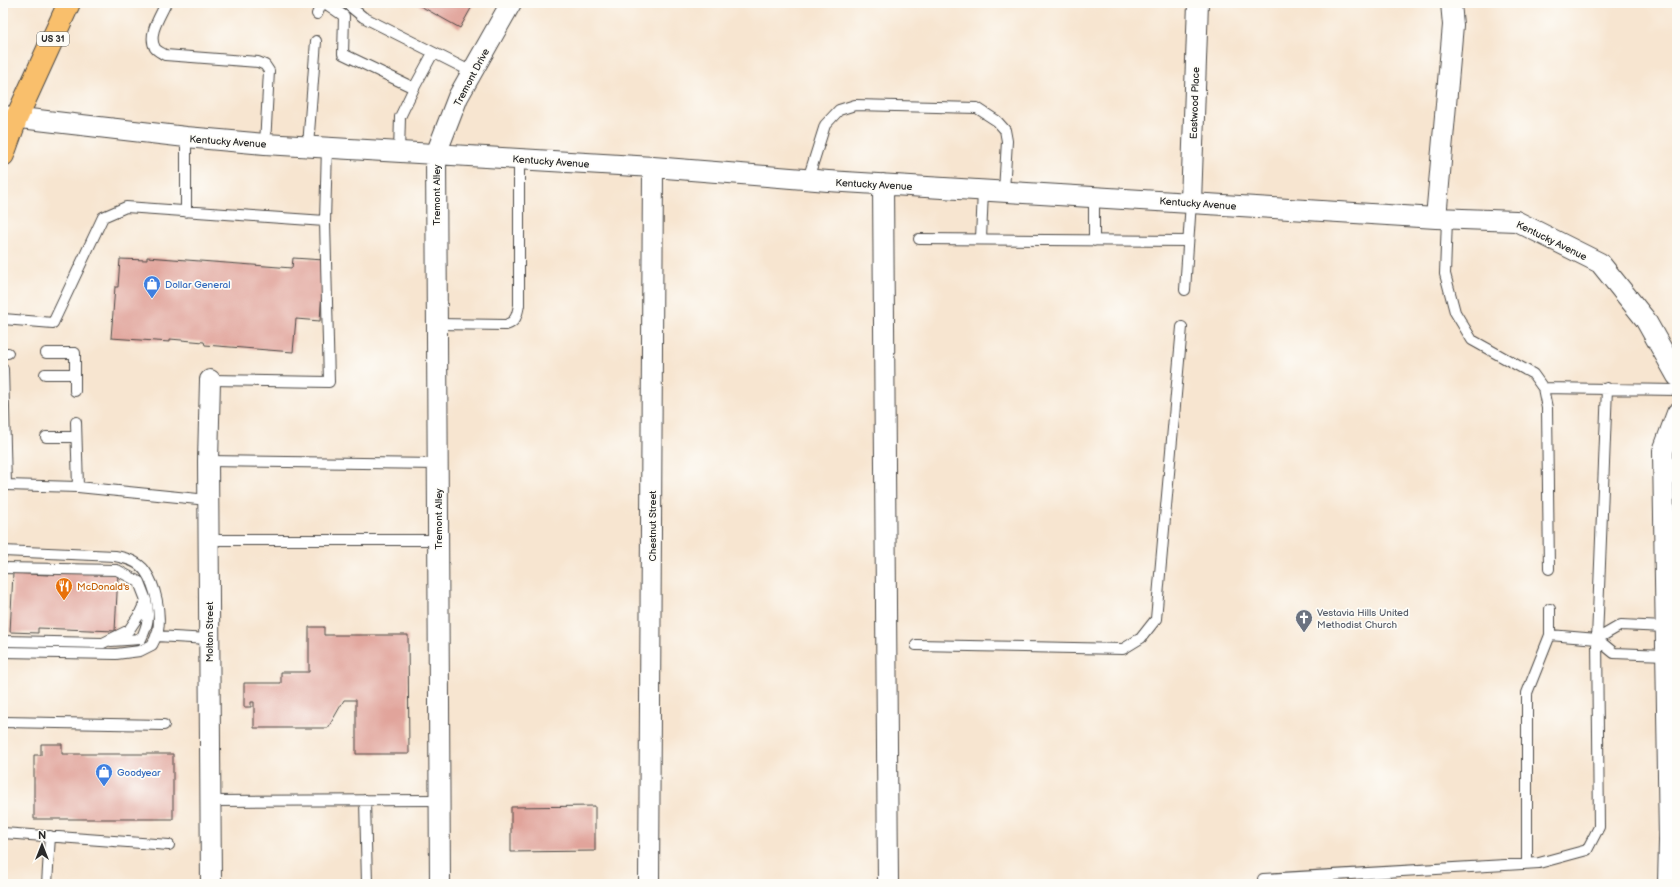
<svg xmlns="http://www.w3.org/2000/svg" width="1680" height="887" font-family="'Balsamiq Sans',sans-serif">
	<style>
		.building { fill: #e1a49b }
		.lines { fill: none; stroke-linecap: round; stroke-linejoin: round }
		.lane-casing { stroke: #4a4744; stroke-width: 12 }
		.street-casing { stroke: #4a4744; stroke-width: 22 }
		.primary-casing { stroke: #4a4744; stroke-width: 24 }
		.lane { stroke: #fff; stroke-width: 10 }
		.street { stroke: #fff; stroke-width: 20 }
		.primary { stroke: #f9bf6c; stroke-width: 22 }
		.labels { text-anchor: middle; stroke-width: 3.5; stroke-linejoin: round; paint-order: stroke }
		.shield { fill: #fdfcf7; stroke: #6a6a68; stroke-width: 1 }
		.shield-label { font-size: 9px; font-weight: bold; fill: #2b2b2b }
		.street-label { font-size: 10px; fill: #2b2b2b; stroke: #fdfcf7 }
		.shop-label { font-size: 10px; fill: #366cbe; stroke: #fdfcf7; text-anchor: start }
		.food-label { font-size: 10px; fill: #c56008; stroke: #fdfcf7; text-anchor: start }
		.worship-label { font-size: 10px; fill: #5b616d; stroke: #fdfcf7; text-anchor: start }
	</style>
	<rect width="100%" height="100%" fill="#fdfcf7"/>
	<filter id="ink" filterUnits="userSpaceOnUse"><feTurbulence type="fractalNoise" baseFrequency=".025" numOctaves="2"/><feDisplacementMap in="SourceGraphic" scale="8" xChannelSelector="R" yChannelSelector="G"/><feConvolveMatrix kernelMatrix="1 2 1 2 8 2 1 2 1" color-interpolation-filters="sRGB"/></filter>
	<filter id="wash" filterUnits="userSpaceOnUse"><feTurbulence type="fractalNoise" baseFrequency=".012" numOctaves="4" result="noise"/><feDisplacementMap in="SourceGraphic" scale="16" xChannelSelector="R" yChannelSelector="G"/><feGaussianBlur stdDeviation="0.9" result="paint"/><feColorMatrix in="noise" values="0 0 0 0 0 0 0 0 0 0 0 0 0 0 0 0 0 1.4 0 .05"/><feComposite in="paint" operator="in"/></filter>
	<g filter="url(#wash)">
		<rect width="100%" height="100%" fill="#f7e5d0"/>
		<g id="blocks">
			<path class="building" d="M415,3H474L460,28Z
				M147,257L292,268L293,258L324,260L320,321L296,319L293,352L205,345L204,342L170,339V342L111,338L115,287H118L120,259L147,260Z
				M48,570L118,574L115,631L38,628V633L10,632L13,573L48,575Z
				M309,627H324V635H408L409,754H356V700H344L328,728H254V702H251V707H244V683H281V672H309Z
				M41,744H62V754H173V819H34V755H41Z
				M595,806V851L511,852V807Z"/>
		</g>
	</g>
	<g filter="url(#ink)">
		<use href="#blocks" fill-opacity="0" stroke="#4a4744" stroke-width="1"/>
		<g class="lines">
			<g class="lane-casing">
				<path id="lane" d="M166,3C161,15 147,34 155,48C157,51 162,53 165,55L258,62L265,65L269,71L265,144
					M325,3L344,16L343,54L414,88L433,53
					M346,3L363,17L472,72
					M317,14L322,3
					M186,137V212
					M308,146L316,41
					M399,152L400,117L414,88
					M808,179L825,125L839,110L855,105L977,108L997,121L1005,130L1007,141L1004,191
					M1447,219L1445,274L1455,312L1472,340L1533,374L1543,388L1547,408L1549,569
					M919,239L1188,241
					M981,239L983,190
					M1094,241V197
					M1185,290L1191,202
					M3,319L53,323L103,217L126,207L325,221L327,147
					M437,324L506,325C516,322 517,315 519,305V159
					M3,353H8
					M46,353H75V391
					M3,369L6,485L78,487
					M45,374H75
					M210,380L329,382L325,221
					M1543,388L1677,390
					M76,422L78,487L208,500
					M46,437H76
					M208,461L438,464
					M208,540H438
					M3,551L115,556C126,558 138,561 145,571C156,586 161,613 158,631C157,636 154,641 152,645L140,651L116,654L3,652
					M3,568L117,570L139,582L146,600L139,615L129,630L103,643L3,641
					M1550,635L1597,639L1614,653L1665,655
					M156,636L209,639
					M1597,639L1621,625L1665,627
					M111,641L141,639C148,625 150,615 146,600
					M916,645L1123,649L1141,638L1156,619L1182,327
					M3,722L164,725
					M365,800L367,884
					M210,801L439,800
					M3,833L169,845
					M1527,864V693L1550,635V609
					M47,884L50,836
					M1263,884V879L1539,863L1587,850L1599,827L1597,639L1607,388"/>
			</g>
			<g class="street-casing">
				<path id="street" d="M3,116L186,137L265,144L653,167L828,181L1436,218L1516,221L1600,263L1645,319L1677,376
					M883,184L888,884
					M1191,202L1198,3
					M1436,218L1453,25L1451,3
					M210,380L208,461L211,884
					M440,884L436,154L458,97L511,3
					M649,884L653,167
					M1668,884L1669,841L1663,451L1677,413"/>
			</g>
			<g class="primary-casing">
				<path id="primary" d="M3,155L16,119L69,3"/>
			</g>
			<use href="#lane" class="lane"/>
			<use href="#street" class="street"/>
			<use href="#primary" class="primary"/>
		</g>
	</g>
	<defs>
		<g id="shop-pin" transform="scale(0.9)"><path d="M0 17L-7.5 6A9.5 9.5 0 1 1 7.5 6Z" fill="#3f7fe0" stroke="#fdfcf7"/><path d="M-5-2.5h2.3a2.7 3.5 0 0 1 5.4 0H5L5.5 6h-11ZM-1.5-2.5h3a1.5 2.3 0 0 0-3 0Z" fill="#fff"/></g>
		<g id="restaurant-pin" transform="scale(0.9)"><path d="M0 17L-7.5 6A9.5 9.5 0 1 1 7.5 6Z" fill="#e8710a" stroke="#fdfcf7"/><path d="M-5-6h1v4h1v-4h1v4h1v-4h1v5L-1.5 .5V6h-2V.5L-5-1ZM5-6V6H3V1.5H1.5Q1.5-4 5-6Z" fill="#fff"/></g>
		<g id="church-pin" transform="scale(0.9)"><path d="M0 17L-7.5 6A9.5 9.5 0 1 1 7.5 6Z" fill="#6b7280" stroke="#fdfcf7"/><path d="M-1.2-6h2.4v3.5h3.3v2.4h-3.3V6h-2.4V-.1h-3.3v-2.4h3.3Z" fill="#fff"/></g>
	</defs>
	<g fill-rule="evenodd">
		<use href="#shop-pin" x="152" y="284"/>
		<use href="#restaurant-pin" x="64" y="586"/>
		<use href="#church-pin" x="1304" y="618"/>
		<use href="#shop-pin" x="104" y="772"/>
	</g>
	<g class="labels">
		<rect class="shield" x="37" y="32" width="32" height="14" rx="3"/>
		<g class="shield-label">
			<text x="53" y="42">US 31</text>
		</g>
		<g class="street-label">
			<text transform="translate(471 77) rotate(-62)" y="4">Tremont Drive</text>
			<text transform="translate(1194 103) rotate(-88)" y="4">Eastwood Place</text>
			<text transform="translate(228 141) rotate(4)" y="4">Kentucky Avenue</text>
			<text transform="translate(551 161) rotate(4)" y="4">Kentucky Avenue</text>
			<text transform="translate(874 184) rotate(3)" y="4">Kentucky Avenue</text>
			<text transform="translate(436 195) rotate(-90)" y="4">Tremont Alley</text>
			<text transform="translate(1198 203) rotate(4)" y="4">Kentucky Avenue</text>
			<text transform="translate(1552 240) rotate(26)" y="4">Kentucky Avenue</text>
			<text transform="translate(438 519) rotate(-90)" y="4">Tremont Alley</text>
			<text transform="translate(652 526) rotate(-90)" y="4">Chestnut Street</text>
			<text transform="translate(209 632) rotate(-90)" y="4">Molton Street</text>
		</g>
		<g class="shop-label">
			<text x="165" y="288">Dollar General</text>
			<text x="117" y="776">Goodyear</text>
		</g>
		<g class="food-label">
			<text x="77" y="590">McDonald's</text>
		</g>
		<g class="worship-label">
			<text x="1317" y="616">Vestavia Hills United<tspan x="1317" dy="12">Methodist Church</tspan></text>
		</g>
	</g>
	<rect width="1680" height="887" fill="none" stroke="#fdfcf7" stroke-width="16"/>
	<g transform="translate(42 845)" stroke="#fdfcf7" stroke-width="3" paint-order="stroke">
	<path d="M0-3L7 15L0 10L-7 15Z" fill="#2b2b2b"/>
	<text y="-6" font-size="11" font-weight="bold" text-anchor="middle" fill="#2b2b2b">N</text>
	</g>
</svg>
